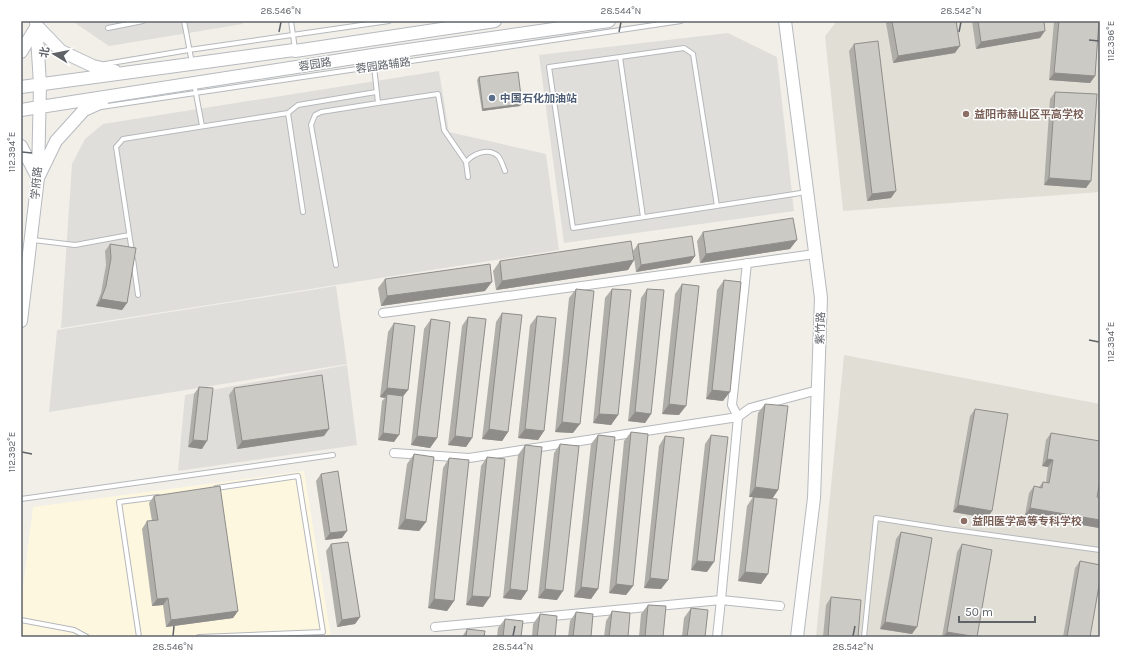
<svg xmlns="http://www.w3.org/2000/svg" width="1121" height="658" font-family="Karla,'Noto Sans SC',sans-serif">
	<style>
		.commercial { fill: #fef7e0 }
		.industrial { fill: #e0deda }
		.education { fill: #e1ded6 }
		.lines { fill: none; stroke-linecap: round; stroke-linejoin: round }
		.lane-casing { stroke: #b5b8bc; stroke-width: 6 }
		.street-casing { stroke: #b5b8bc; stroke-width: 10 }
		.secondary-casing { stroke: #b6babf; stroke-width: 14 }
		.lane { stroke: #fff; stroke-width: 4 }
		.street { stroke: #fff; stroke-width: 8 }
		.secondary { stroke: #fff; stroke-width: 12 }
		.wall { fill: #afaea9 }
		.shaded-wall { fill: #8f8d8a }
		.building { fill: #cccac5; stroke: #8f8d8a }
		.ticks { fill: none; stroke: #5f6368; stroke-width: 1.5 }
		.service-dot { fill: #5c6f8a; stroke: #fff; stroke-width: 1.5 }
		.education-dot { fill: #8d6e63; stroke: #fff; stroke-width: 1.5 }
		.labels { text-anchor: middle; stroke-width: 3; stroke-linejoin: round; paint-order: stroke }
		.street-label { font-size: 11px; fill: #5f6368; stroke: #fff }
		.service-label { font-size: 11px; font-weight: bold; fill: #4e5e75; stroke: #fff; text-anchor: start }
		.education-label { font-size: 11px; font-weight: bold; fill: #785e54; stroke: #fff; text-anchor: start }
		.neatline { fill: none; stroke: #5f6368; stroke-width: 1.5 }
		.ticks-label { font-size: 10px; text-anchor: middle; fill: #5f6368 }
	</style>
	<rect width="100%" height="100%" fill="#f1efe8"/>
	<path class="commercial" d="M304,471L331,637H21V602L33,507Z"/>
	<path class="industrial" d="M75,21H242L243,24L109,46L75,23Z
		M728,33L777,57L794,211L564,243L539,55Z
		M439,71L449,132L546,154L559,250L61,328L72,164L85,139L103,124Z
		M336,286L347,364L49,412L57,330Z
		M347,365L357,445L178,471L185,395Z"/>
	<path class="education" d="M837,21H1100V192L843,211L825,36Z
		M844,355L1100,404V637H816Z"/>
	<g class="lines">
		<g class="lane-casing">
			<path id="lane" d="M184,21L192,63
				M291,21L295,49
				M108,28L143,21
				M620,57L643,217
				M105,64L189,50L389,21
				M194,83L202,126
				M378,103L438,94L444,130L466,162L468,177
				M101,107L681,21
				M466,162C473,154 488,147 498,156C501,159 503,166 505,171
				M717,206L693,54L684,48L549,67L573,228L807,192
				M303,212L288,113L298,105L376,92
				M33,240L75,245L129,235
				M132,252L116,147L123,139L288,113
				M133,259L138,295
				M336,265L311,125L315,115L321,112L378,103L373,57
				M21,499L333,455
				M21,620L74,630L87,637
				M139,637L119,502L158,497
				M199,637L323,632L298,476L216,488
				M864,637L876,518L947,529L1100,550"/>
		</g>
		<g class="street-casing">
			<path id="street" d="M383,313L815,254
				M394,453L469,458L738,417L750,408L818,390
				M435,627L721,600L780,606
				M717,637L721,600L738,417L732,405L747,263"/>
		</g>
		<g class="secondary-casing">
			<path id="secondary" d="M785,21L821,298L814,498L797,637
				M21,52L37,26L61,51L93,66L115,71
				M21,87L294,50L295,51L495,21
				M21,110L373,55L609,21
				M21,146L38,178L56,141L84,110L102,102
				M21,321L38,178L40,84L36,21"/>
		</g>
		<use href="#lane" class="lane"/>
		<use href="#street" class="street"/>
		<use href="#secondary" class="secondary"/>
	</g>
	<path class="wall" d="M887,21H956L955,53L893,63L886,23Z
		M972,21H1044L1040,38L976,49Z
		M1054,21H1099L1095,76L1090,83L1049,80Z
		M854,44L891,198L867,201L849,51Z
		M479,77L520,106L482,111L477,80Z
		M1055,92L1091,181L1086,188L1044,185L1050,99Z
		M703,232L790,249L700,263L697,241Z
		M110,244L127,303L122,310L96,306L101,293L106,265L105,251Z
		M638,244L695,256L690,263L636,272L633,251Z
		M634,260L628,270L496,290L493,271L500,261Z
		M385,279L485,291L381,306L378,288Z
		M724,280L723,401L706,399L717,290Z
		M682,284L679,415L662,414L675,294Z
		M576,289L573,433L555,432L569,298Z
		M612,289L618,415L611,425L593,423L605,298Z
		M647,289L651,414L645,423L628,421L641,298Z
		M502,313L508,432L502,441L482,439L496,322Z
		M537,316L544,431L538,440L518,438L530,325Z
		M468,317L472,438L466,447L448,445L462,326Z
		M431,319L437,438L430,448L411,445L424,329Z
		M394,323L408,390L403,396L394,442L378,440L382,401L385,398L380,397L388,332Z
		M199,387L202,449L188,447L194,394Z
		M234,388L324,436L237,449L229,395Z
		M765,404L778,490L772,499L768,574L761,584L738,581L747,506L753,497H749L758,413Z
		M975,409L992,511L987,518L953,512L970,416Z
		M631,432L633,586L626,595L609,593L624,441Z
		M1051,433L1097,497L1099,528L1025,515L1029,493L1034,486L1039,487L1043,482H1046L1048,467L1042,466L1046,440Z
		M598,435V589L591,599L574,597L591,444Z
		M711,435L707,572L691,570L705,444Z
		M665,436L668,580L661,589L644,588L659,446Z
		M560,444L557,600L538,598L554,453Z
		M525,445L527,591L521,600L503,598L518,455Z
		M414,454L426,522L419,531L398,529L407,464Z
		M487,457L483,607L466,605L481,466Z
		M449,458L454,601L447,611L428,608L443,468Z
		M321,474L342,538L325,540L316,481Z
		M154,496L238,611L233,618L166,627L163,605L152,606L142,529L147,521H152L149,503Z
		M901,532L912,634L880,629L896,539Z
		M331,544L360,617L355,624L337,627L326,551Z
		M962,544L977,637H942L957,552Z
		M1080,561L1090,637H1063L1075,568Z
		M831,597L858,637H823L826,605Z
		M648,605L663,637H639L641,614Z
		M691,608L705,637H682L684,618Z
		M612,611L628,637H604L606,621Z
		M576,612L591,637H568L570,621Z
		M540,614L555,637H532L533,624Z
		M505,619L521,637H497L498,628Z
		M467,629L484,637H462Z"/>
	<path class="shaded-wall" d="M1045,31L1040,38L976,49L981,42Z
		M960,46L955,53L893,63L898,56Z
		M1054,73L1095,76L1090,83L1049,80Z
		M522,104L520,106L482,111L483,109Z
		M1049,178L1091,181L1086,188L1044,185Z
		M896,191L891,198L867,201L872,194Z
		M797,240L790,249L700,263L706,254Z
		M695,256L690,263L636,272L641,265Z
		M634,260L628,270L496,290L502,281Z
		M492,282L485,291L381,306L387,296Z
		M101,299L127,303L122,310L96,306Z
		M387,388L408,390L401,399L387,394L385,398L380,397Z
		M712,390L730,392L723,401L706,399Z
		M669,404L686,406L679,415L662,414Z
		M635,412L651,414L645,423L628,421Z
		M599,414L618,415L611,425L593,423Z
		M562,422L580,424L573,433L555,432Z
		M329,429L324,436L237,449L242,441Z
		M489,429L508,432L502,441L482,439Z
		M525,429L544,431L538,440L518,438Z
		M383,433L399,435L394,442L378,440Z
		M417,436L437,438L430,448L411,445Z
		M455,436L472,438L466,447L448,445Z
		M193,440L207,441L202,449L188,447Z
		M1047,459L1053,460L1048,467L1042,466Z
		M755,487L778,490L772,499L749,497Z
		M958,505L992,511L987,518L953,512Z
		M1030,508L1100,520V526L1099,528L1025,515Z
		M405,519L426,522L419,531L398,529Z
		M347,531L342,538L325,540L330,533Z
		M697,561L714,562L707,572L691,570Z
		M745,572L768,574L761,584L738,581Z
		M650,578L668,580L661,589L644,588Z
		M616,584L633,586L626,595L609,593Z
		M581,587L598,589L591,599L574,597Z
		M510,589L527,591L521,600L503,598Z
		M545,589L563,591L557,600L538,598Z
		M472,596L490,597L483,607L466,605Z
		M168,598L163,605L152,606L157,599Z
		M434,599L454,601L447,611L428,608Z
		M238,611L233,618L166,627L171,620Z
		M360,617L355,624L337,627L342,620Z
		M885,622L917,627L912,634L880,629Z
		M947,632L975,637H943Z"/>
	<path class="building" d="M892,21H956L960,46L898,56Z
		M978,21H1044L1045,31L981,42Z
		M1059,21H1099L1095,76L1054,73Z
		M878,41L896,191L872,194L854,44Z
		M518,72L522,104L483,109L479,77Z
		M1055,92L1097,94L1091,181L1049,178Z
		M793,218L797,240L706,254L703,232Z
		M692,236L695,256L641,265L638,244Z
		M631,241L634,260L502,281L500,261Z
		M110,244L136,248L127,303L101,299L106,286L111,258Z
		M490,264L492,282L387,296L385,279Z
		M724,280L741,282L730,392L712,390Z
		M682,284L699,286L686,406L669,404Z
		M576,289L594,291L580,424L562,422Z
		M612,289L631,290L618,415L599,414Z
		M647,289L664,290L651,414L635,412Z
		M502,313L522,315L508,432L489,429Z
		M537,316L556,318L544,431L525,429Z
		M468,317L486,319L472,438L455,436Z
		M431,319L450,322L437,438L417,436Z
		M394,323L415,326L408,390L387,388Z
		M322,375L329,429L242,441L234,388Z
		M199,387L213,388L207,441L193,440Z
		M387,394L403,396L399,435L383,433Z
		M765,404L788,406L778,490L755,487Z
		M975,409L1008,414L992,511L958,505Z
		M631,432L648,434L633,586L616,584Z
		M1051,433L1100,441V481L1097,497L1100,498V520L1030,508L1034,486L1042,488L1043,482L1049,483L1053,460L1047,459Z
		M598,435L615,437L598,589L581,587Z
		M711,435L728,437L714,562L697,561Z
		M665,436L684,438L668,580L650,578Z
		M560,444L579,446L563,591L545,589Z
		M525,445L542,447L527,591L510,589Z
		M414,454L434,457L426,522L405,519Z
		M487,457L505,459L490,597L472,596Z
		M449,458L469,460L454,601L434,599Z
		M338,471L347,531L330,533L321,474Z
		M220,486L238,611L171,620L168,598L157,599L147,521L158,520L154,496Z
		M754,497L777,499L768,574L745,572Z
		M901,532L932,538L917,627L885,622Z
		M348,542L360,617L342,620L331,544Z
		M962,544L992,550L977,637L947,632Z
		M1080,561L1100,565V580L1090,637H1067Z
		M831,597L861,600L858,637H828Z
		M648,605L666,606L663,637H645Z
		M691,608L708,610L705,637H687Z
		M612,611L630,613L628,637H609Z
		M576,612L593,614L591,637H573Z
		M540,614L557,616L555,637H537Z
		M505,619L523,621L521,637H503Z
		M467,629L485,631L484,637H466Z"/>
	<path class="ticks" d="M279,32L281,22M619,32L621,22M959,32L961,22M1089,40L1099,41M22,152L32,153M1089,340L1099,342M22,452L32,454M173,636L174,626M513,636L515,626M853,636L855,626"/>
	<circle class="service-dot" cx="492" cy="98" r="4"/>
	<g class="education-dot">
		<circle cx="966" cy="114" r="4"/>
		<circle cx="964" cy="521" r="4"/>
	</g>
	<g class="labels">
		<g class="street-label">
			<text transform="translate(315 64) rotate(-9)" y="4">蓉园路</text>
			<text transform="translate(383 65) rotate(-8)" y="4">蓉园路辅路</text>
			<text transform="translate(36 183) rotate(-85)" y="4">学府路</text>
			<text transform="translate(820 328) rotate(-88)" y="4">紫竹路</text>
		</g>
		<g class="service-label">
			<text x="500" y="102">中国石化加油站</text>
		</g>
		<g class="education-label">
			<text x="974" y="118">益阳市赫山区平高学校</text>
			<text x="972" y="525">益阳医学高等专科学校</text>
		</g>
	</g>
	<rect width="1121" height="658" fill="none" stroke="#ffffff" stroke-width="44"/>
	<g transform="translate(54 54) rotate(280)" stroke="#ffffff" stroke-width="3" paint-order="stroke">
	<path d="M0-3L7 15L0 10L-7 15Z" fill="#5f6368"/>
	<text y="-6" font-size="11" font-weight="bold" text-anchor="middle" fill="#5f6368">北</text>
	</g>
	<path d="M959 616v6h76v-6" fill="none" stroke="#5f6368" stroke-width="2"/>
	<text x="965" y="616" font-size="12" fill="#5f6368" stroke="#ffffff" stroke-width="3" paint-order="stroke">50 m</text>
	<rect x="22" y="22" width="1077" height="614" class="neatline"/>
	<g class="ticks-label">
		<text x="281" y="14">28.546°N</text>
		<text x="621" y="14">28.544°N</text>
		<text x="961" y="14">28.542°N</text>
		<text transform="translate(1110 41) rotate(-90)" y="4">112.396°E</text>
		<text transform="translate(11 152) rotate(-90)" y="4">112.394°E</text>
		<text transform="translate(1110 342) rotate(-90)" y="4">112.394°E</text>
		<text transform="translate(11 452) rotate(-90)" y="4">112.392°E</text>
		<text x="173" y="650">28.546°N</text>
		<text x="513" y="650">28.544°N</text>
		<text x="853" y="650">28.542°N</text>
	</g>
</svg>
